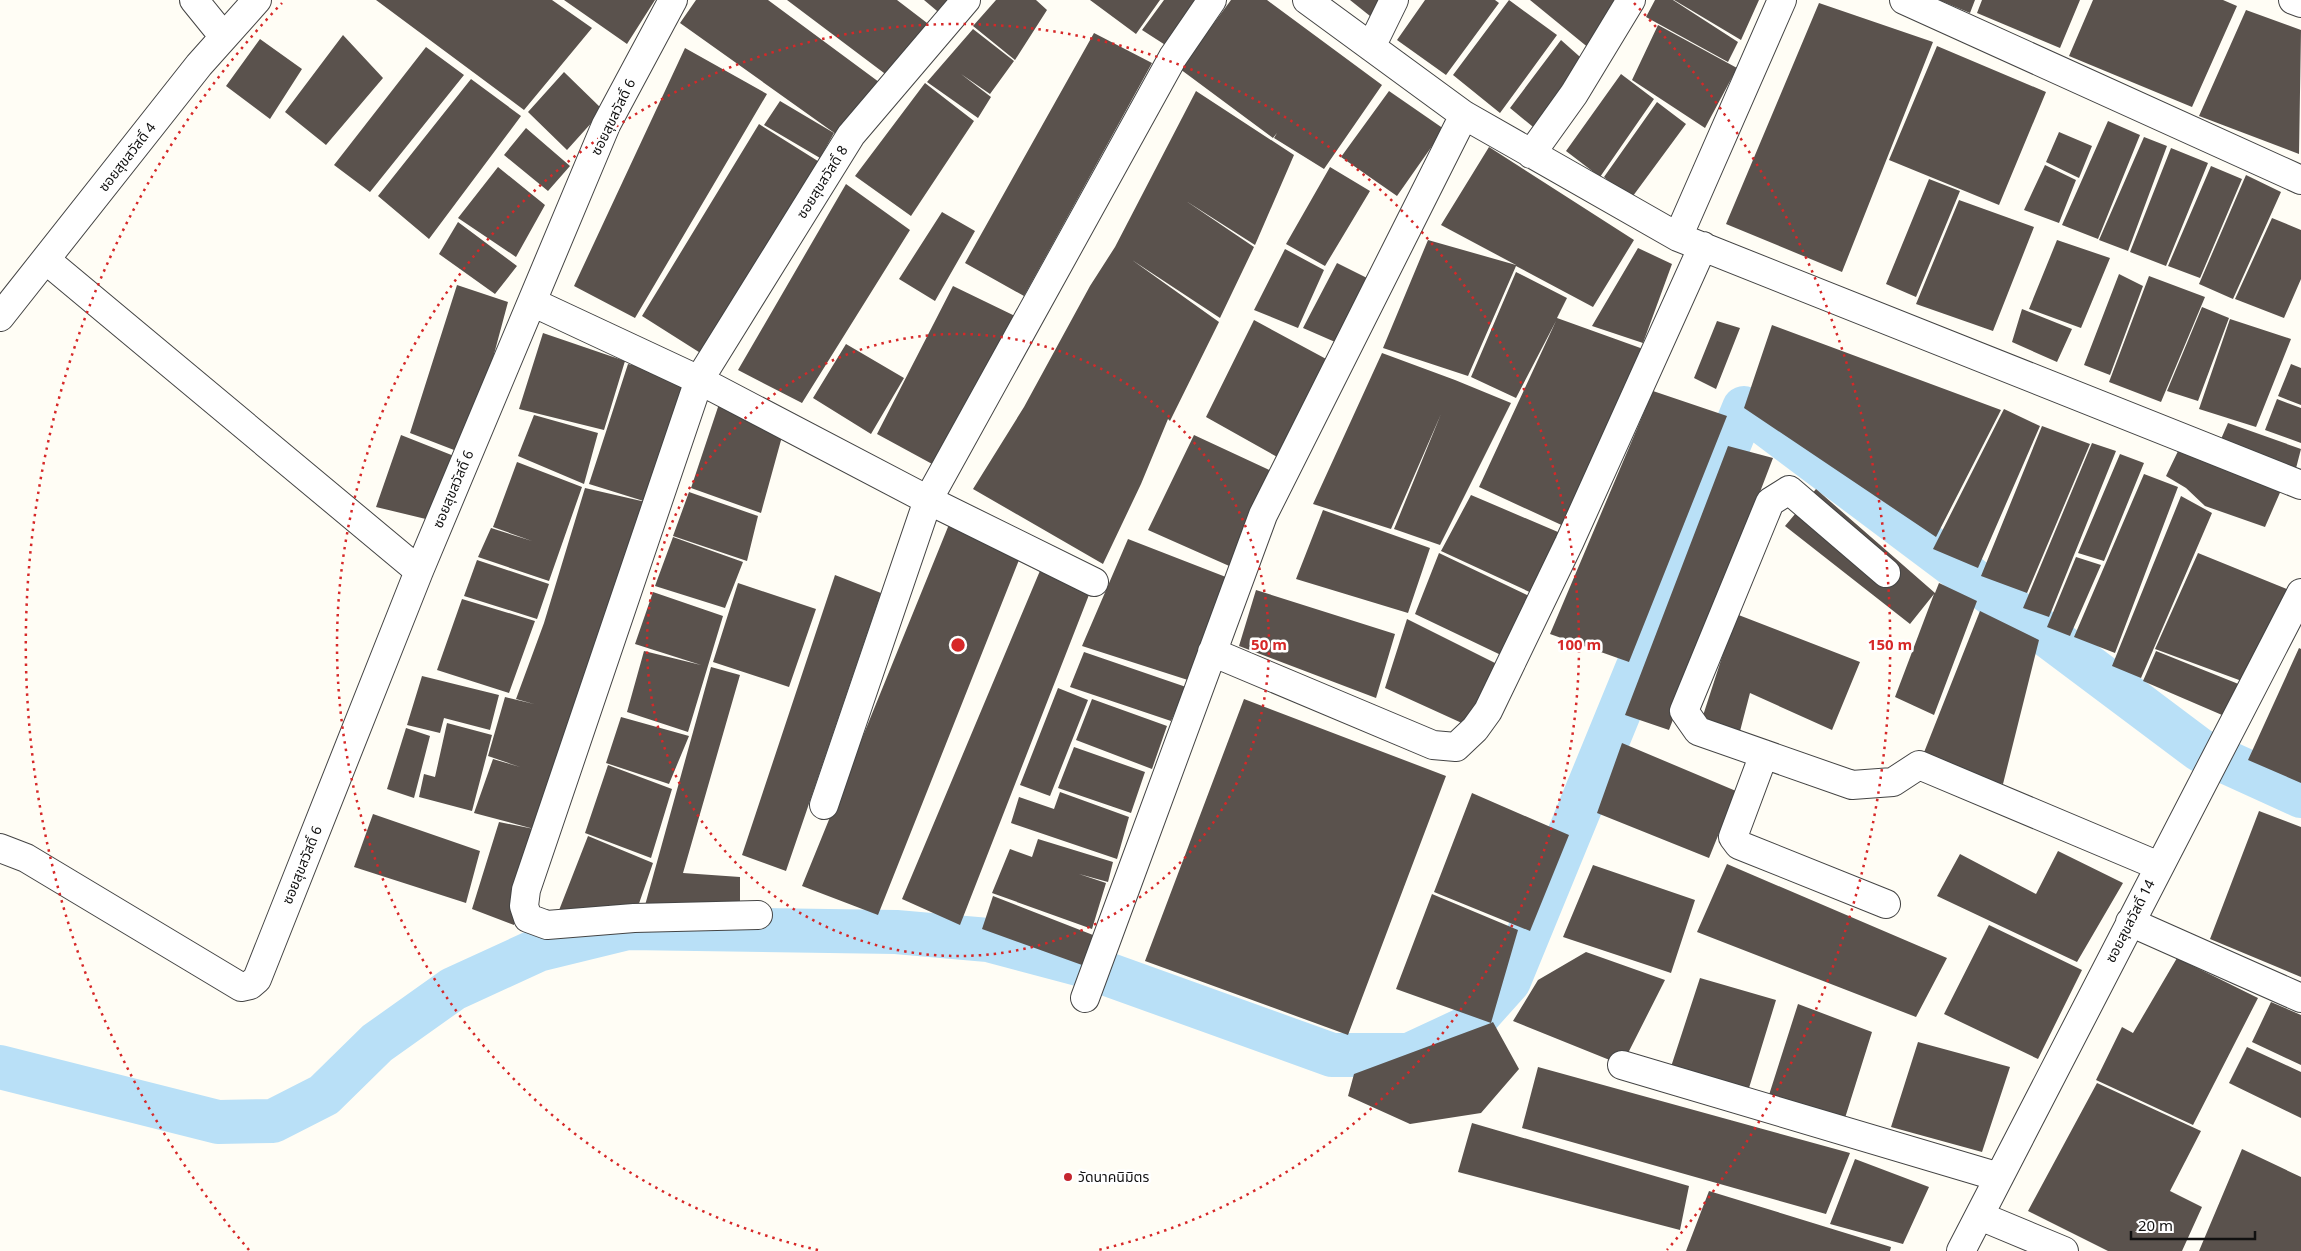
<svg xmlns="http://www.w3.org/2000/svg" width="2301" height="1251" font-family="Georgia,'Noto Sans Thai',serif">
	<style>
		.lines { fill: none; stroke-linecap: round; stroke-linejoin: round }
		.canal { stroke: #b9e0f7; stroke-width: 44 }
		.building { fill: #5a524d }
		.minor-casing { stroke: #444; stroke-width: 30 }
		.minor { stroke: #fff; stroke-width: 28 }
		.ring { fill: none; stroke: #d62828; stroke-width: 2.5; stroke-dasharray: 2.5 5 }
		.poi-dot { fill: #c4262e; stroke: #fff; stroke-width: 2 }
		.labels { text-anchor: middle; stroke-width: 5; stroke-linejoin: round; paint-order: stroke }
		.street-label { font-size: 14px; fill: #111; stroke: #fff }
		.poi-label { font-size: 14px; fill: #111; stroke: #fff; text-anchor: start }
		.centre { fill: #d62828; stroke: #fff; stroke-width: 2.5 }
		.ring-label { font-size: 15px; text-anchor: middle; font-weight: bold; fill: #d62828; stroke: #fff; stroke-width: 5; stroke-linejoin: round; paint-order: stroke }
	</style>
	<rect width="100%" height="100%" fill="#fffdf5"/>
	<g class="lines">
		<path class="canal" d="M0,1067L218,1122L273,1121L324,1095L377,1043L453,989L538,950L628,928L896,932L988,940L1082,965L1332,1055H1409L1467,1028L1509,981L1744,408L2200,750L2301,796"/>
	</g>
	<path class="building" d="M376,0H552L592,28L524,110Z
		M564,0H655L627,44Z
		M696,0H768L883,85L840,137L680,23Z
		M787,0H897L931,26L888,76Z
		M924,0H957L943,16Z
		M996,0H1036L1047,10L1015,60L973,26Z
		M1090,0H1160L1136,34Z
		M1164,0H1204L1170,48L1142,30Z
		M1231,0H1267L1382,85L1324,169L1274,138L1277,133L1273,138L1180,69Z
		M1350,0H1386L1375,20Z
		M1425,0H1495L1499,3L1446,75L1397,40Z
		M1509,0L1557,35L1500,113L1453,75Z
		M1530,0H1620L1590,49Z
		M1655,0H1673L1738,42L1728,62L1646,17Z
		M1674,0H1759L1741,40Z
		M1939,0H1975L1970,13Z
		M1982,0H2080L2060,48L1977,13Z
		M2093,0H2223L2237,6L2192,107L2069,56Z
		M1819,3L1933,42L1842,272L1726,224Z
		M2246,10L2301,30L2299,154L2199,116Z
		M1658,25L1737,68L1705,128L1632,80Z
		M973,29L1014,61L990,94L961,74L991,97L978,118L927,82Z
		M1094,33L1152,63L1024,296L965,263Z
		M343,35L383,78L326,145L285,112Z
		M260,39L302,69L270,119L226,86Z
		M1561,40L1597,72L1549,140L1510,108Z
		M1937,46L2046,92L1999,205L1889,160Z
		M426,47L464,75L370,192L334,165Z
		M685,48L767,94L635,318L574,286Z
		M564,72L603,110L567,150L528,112Z
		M1621,74L1654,99L1600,177L1566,151Z
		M471,79L521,116L429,239L378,196Z
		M925,83L974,121L911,216L855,176Z
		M1196,91L1294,155L1255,245L1186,201L1254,247L1220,318L1132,260L1219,322L1170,421L1168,419L1141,484L1103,564L973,489L1024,407L1090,286L1115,247Z
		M1389,91L1444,129L1397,196L1341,157Z
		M780,101L834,133L820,158L764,125Z
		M1657,102L1686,124L1630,200L1604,177Z
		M2108,121L2140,135L2098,239L2062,225Z
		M759,124L821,163L702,354L642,316Z
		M526,128L570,166L548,191L504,155Z
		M2059,132L2092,146L2079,178L2046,162Z
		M2144,137L2167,146L2128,251L2099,240Z
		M1489,147L1634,240L1593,307L1516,266L1468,376L1383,348L1428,240L1516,265L1441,225Z
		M2171,148L2208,163L2166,266L2130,252Z
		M2045,165L2076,180L2059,223L2024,210Z
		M2211,166L2242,179L2200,278L2168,266Z
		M498,167L545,205L516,257L458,218Z
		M1330,167L1370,191L1325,266L1286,244Z
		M2246,175L2281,192L2233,299L2199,284Z
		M1929,179L1960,191L1916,297L1886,284Z
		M846,184L910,230L802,403L738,370Z
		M1959,200L2034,227L1993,331L1916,304Z
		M942,212L975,231L935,301L899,279Z
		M2272,218L2301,230V279L2284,318L2235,299Z
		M458,222L517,266L495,294L439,254Z
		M2057,240L2110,258L2081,328L2029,309Z
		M1638,248L1672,264L1643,343L1592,326Z
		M1285,249L1324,270L1298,328L1254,310Z
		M1337,263L1373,281L1342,345L1303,328Z
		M1516,272L1567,298L1557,318L1646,350L1568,528L1479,487L1556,321L1516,398L1471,377Z
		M2119,274L2143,286L2110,375L2084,365Z
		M2149,276L2205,297L2161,402L2109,382Z
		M457,285L508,302L467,455L410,433Z
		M953,286L1015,316L934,465L877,434Z
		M2202,307L2229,318L2198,401L2167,391Z
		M2022,309L2072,329L2057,362L2012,342Z
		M2230,319L2291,339L2256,427L2199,409Z
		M1254,320L1328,360L1279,458L1206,417Z
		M1717,321L1740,328L1716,389L1694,378Z
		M1772,325L2001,410L1936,537L1744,408Z
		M543,333L625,361L604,430L519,409Z
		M846,344L904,378L871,434L813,398Z
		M1382,353L1455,380L1511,403L1440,545L1394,529L1441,414L1391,529L1313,504Z
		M628,364L699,380L514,925L472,909L499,822L534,829L474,813L493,759L520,767L488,756L505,697L534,704L516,699L544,623L585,488L650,503L589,484Z
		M2291,364L2301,368V405L2278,396Z
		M1653,391L1727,416L1629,662L1550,634Z
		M2277,399L2301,408V443L2265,430Z
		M720,401L783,433L761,513L691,488Z
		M2004,409L2040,426L1978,568L1933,549Z
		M534,415L598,433L584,484L518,456Z
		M2228,423L2301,449L2294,476L2218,446Z
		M2042,426L2090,444L2027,593L1981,576Z
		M401,435L454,456L430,520L376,507Z
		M1194,435L1276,473L1236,569L1148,530Z
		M2092,443L2116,451L2049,617L2023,608Z
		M1728,446L1773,458L1669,730L1625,715Z
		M2180,447L2282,488L2265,527L2205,506L2186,488L2166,476Z
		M2120,454L2144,463L2104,561L2078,553Z
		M517,462L582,487L549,581L478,557L491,528L532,541L493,527Z
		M2144,474L2178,487L2115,653L2074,637Z
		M1816,489L1935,593L1939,583L1977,601L1934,715L1895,697L1934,594L1910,624L1785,526Z
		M689,492L758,516L747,561L673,536Z
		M1471,495L1565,535L1536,595L1441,551Z
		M2181,496L2212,513L2141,678L2112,666Z
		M1323,510L1430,548L1408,613L1296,579Z
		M950,522L1021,555L878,915L802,886Z
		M673,537L743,562L725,608L655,586Z
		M1128,539L1231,579L1191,681L1082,646Z
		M1439,553L1529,596L1503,656L1415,614Z
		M2198,553L2292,591L2258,687L2155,649Z
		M2076,557L2101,565L2070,636L2047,627Z
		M477,560L549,584L537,619L464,596Z
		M1042,566L1094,582L960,925L902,899Z
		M835,575L881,593L786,871L742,855Z
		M738,583L816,609L789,687L713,662Z
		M1256,590L1395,634L1376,698L1239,646Z
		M653,592L723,616L688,732L627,712L644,651L701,665L635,644Z
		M462,599L535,621L509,693L437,670Z
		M1980,611L2039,640L2003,784L1919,765Z
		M1736,614L1860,662L1832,730L1750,693L1739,735L1698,731Z
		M1407,619L1497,664L1475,729L1385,688Z
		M2299,648L2301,649V783L2248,760Z
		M2156,651L2246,687L2229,718L2143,681Z
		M1084,652L1186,687L1171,721L1070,687Z
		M711,667L740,675L683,873L740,877V908L644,909Z
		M422,676L499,695L490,730L444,718L440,733L407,725Z
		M1058,688L1088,700L1050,796L1020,785Z
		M1092,699L1167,726L1152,769L1076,740Z
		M1244,699L1446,776L1348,1035L1145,961Z
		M621,717L689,736L669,784L606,763Z
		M447,723L492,735L472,811L419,797L424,774L435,777Z
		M406,728L430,736L414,798L387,789Z
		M1622,743L1736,791L1709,858L1597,813Z
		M1074,747L1145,772L1131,813L1058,788Z
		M608,765L672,789L651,858L585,833Z
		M1060,792L1129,817L1117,859L1011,823L1019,797L1054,809Z
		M1472,793L1569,835L1530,931L1434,892Z
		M2259,811L2301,827V977L2210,939Z
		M373,814L480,851L466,903L354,867Z
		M588,836L653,863L634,918H556Z
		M1038,839L1113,862L1108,882L1079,874L1106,883L1092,929L992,893L1010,849L1032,857Z
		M2058,851L2123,883L2077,962L1937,896L1960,854L2036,894Z
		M1727,864L1947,958L1916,1017L1697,932Z
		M1593,865L1695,900L1671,973L1563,937Z
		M1432,894L1518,930L1491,1023L1493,1022L1519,1069L1481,1113L1410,1124L1348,1096L1354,1074L1491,1023L1396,989Z
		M993,896L1093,935L1082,965L982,929Z
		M1989,925L2082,970L2038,1059L1944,1014Z
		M1586,952L1665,980L1622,1065L1513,1021L1538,980Z
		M2177,958L2258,998L2193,1125L2096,1080L2122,1027L2133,1033Z
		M1700,978L1776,1000L1745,1101L1667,1079Z
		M2271,1002L2301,1015V1065L2252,1042Z
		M1798,1004L1872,1032L1845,1118L1769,1095Z
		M1918,1042L2010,1067L1982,1152L1891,1127Z
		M2247,1047L2301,1072V1118L2229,1083Z
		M1538,1067L1850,1153L1826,1214L1522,1128Z
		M2097,1083L2201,1131L2170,1191L2202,1207L2182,1251H2108L2028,1211Z
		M1472,1123L1689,1186L1680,1230L1458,1172Z
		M2242,1149L2301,1177V1251H2199Z
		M1855,1159L1929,1187L1903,1244L1830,1224Z
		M1709,1191L1891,1247L1890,1251H1686Z"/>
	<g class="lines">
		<g class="minor-casing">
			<path id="minor" d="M194,0L224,37
				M1307,0L1464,115L1678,237L2301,485
				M1904,0L2301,180
				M2293,0L2301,3
				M1371,47L1394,0
				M1531,154L1574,94L1631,0
				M1678,237L1782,0
				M46,260L419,571
				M532,302L699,380L928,500L1094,582
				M0,317L199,65L257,0
				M1886,573L1789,490L1770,502L1684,711L1698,731L1852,785L1893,782L1919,765L2159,866
				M1212,652L1433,745L1456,747L1475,729L1488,711L1569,543L1703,246
				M1764,754L1733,837L1739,845L1886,904
				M824,805L928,500L1173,57L1212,0
				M0,848L26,858L241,987L250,985L257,979L419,571L606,125L673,0
				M758,915L634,918L547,925L528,918L524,906L526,890L699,380L851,135L966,0
				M2130,922L2301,998
				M1085,998L1263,515L1464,115
				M1622,1065L1999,1177
				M1980,1216L2064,1251
				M1961,1251L2301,593"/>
		</g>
		<use href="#minor" class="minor"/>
	</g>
	<g class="ring">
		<circle cx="958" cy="645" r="311"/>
		<path d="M818 1250A621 621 0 1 1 1098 1250"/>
		<path d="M249 1250A932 932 0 0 1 282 3M1634 3A932 932 0 0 1 1667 1250"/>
	</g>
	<circle class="poi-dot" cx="1068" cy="1177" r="5"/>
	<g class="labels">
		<g class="street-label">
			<text transform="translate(613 117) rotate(-64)" y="5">ซอยสุขสวัสดิ์ 6</text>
			<text transform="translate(127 157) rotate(-52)" y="5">ซอยสุขสวัสดิ์ 4</text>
			<text transform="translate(822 182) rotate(-58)" y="5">ซอยสุขสวัสดิ์ 8</text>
			<text transform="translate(453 489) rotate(-67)" y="5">ซอยสุขสวัสดิ์ 6</text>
			<text transform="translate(302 865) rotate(-68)" y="5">ซอยสุขสวัสดิ์ 6</text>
			<text transform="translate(2130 921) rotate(-63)" y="5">ซอยสุขสวัสดิ์ 14</text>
		</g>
		<g class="poi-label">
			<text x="1078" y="1182">วัดนาคนิมิตร</text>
		</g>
	</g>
	<circle cx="958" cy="645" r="8" class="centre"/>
	<g class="ring-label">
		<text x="1269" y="650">50 m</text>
		<text x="1579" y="650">100 m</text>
		<text x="1890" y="650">150 m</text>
	</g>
	<path d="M2131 1231v8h124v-8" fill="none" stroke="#111111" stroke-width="2.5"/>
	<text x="2138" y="1231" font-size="15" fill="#111111" stroke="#ffffff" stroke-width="4" paint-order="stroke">20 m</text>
</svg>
